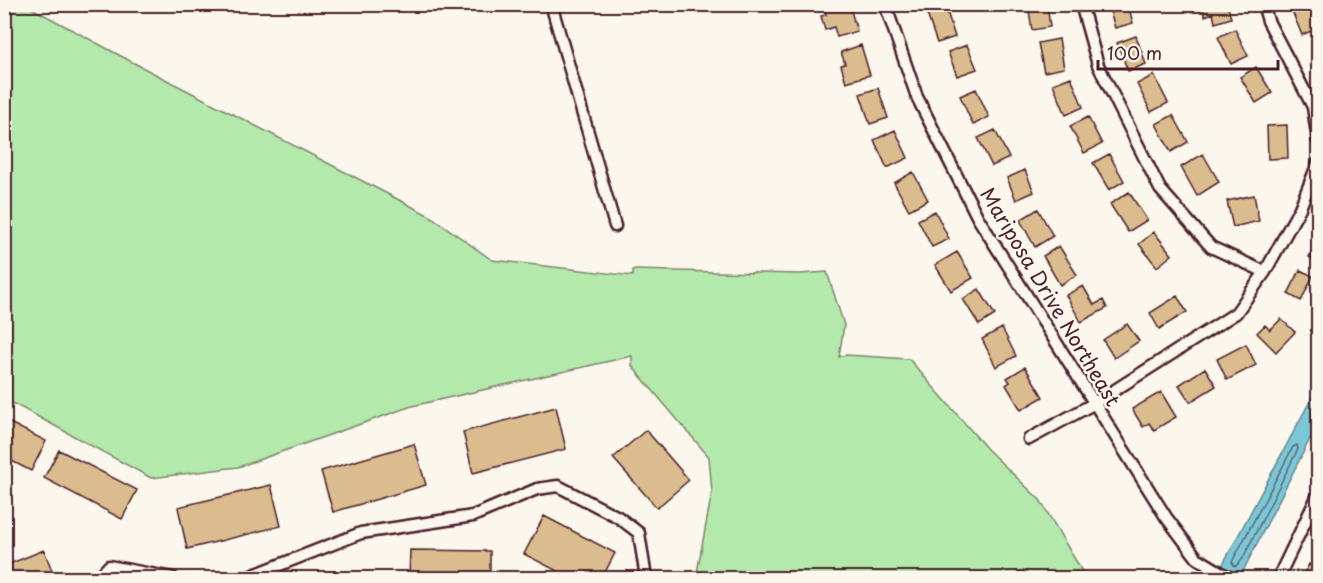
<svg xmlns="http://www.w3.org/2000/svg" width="1323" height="583" font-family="'Playpen Sans',sans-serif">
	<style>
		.green { fill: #b3eaac; stroke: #7e846c; stroke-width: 1.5 }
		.water { fill: #7ac8d7; stroke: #678492; stroke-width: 1.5 }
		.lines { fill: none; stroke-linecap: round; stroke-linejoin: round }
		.shore { stroke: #5d6370; stroke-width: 1.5 }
		.building { fill: #dabc8e; stroke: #4a1f2b; stroke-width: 1.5 }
		.street-casing { stroke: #4a1f2b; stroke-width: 15 }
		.street { stroke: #fbf7ec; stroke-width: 10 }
		.labels { text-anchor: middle; stroke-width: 5; stroke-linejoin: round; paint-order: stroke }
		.street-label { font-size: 20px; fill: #4a1f2b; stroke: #fbf7ec }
	</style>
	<rect width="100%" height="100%" fill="#fbf7ec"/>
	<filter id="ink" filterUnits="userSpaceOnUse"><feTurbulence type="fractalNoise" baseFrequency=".0167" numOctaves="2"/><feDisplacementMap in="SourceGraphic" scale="12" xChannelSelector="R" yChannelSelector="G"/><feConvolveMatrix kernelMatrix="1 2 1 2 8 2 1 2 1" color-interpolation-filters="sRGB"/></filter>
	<g filter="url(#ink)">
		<path class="green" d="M5,4L26,5L132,62L430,216L492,260L633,276V270L800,274L827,272L844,325L839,357L846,355L909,359L988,450L1040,500L1086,578H696L712,492L709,457L632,366V356L412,406L238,467L151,478L5,399Z"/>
		<path class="water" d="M1318,386V423L1240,577L1222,566Z"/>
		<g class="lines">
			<path class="shore" d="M1297,445L1298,449L1242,560L1235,567L1232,562L1293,447Z"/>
		</g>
		<path class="building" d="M831,4H849L857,31L837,37L834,27L825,30L821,16L826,15L824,7Z
			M1028,4H1047L1050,27L1032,30Z
			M1108,4H1128L1133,23L1115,28Z
			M1201,4H1227L1231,18L1215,23L1213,13L1205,16Z
			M1289,4H1311L1318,28L1302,35Z
			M946,8L955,37L937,43L927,14Z
			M1235,29L1248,56L1231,64L1218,37Z
			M1136,36L1146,64L1128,71L1117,43Z
			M1059,39L1064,68L1044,72L1038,43Z
			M861,45L870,75L846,82L841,65L845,64L841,52Z
			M967,45L977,69L957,76L948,52Z
			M1256,67L1272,93L1256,103L1240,77Z
			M1154,75L1168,103L1151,112L1137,84Z
			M1071,77L1083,107L1066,115L1053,84Z
			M878,88L888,118L870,124L860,94Z
			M976,89L989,117L973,125L960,96Z
			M1173,115L1188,142L1171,152L1156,124Z
			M1088,117L1102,144L1084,153L1070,126Z
			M1287,125L1288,158L1268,159L1267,126Z
			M895,130L908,158L887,168L874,140Z
			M995,130L1009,158L992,166L978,138Z
			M1109,154L1124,181L1109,190L1093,163Z
			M1203,154L1219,182L1197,196L1181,167Z
			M1025,170L1034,192L1016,200L1007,178Z
			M913,172L928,200L909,210L894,183Z
			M1129,192L1147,220L1128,232L1110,204Z
			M1254,195L1259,221L1233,227L1227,201Z
			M1038,209L1053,236L1035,247L1020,220Z
			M935,211L949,239L932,247L918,220Z
			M1154,232L1172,255L1157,267L1139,244Z
			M1318,238V262L1309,257Z
			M1059,246L1077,275L1060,285L1043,256Z
			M957,252L973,278L951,291L935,265Z
			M1300,270L1313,276L1301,301L1288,294Z
			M1083,286L1094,305L1103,300L1107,308L1081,322L1066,295Z
			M979,289L995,315L979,325L963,299Z
			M1177,296L1187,312L1159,329L1150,313Z
			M1281,319L1295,332L1276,352L1257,333L1265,325L1270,330Z
			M1127,324L1139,341L1114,358L1103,340Z
			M1002,328L1016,356L996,367L982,339Z
			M1246,344L1256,365L1227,380L1217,359Z
			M1025,367L1043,397L1021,410L1006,385L1010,382L1007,378Z
			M1205,368L1216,386L1190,402L1179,385Z
			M1161,392L1176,417L1154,430L1149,423L1143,427L1132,409Z
			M556,407L566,449L473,473L463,432Z
			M4,420L46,441L31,471L4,457Z
			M646,430L689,480L657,508L613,458Z
			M414,444L426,485L333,512L321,471Z
			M59,450L137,490L122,519L44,478Z
			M271,485L281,526L187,549L178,507Z
			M544,516L615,553L602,578H571L524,554Z
			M44,550L55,578H4V566Z
			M410,550L490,551V578H409Z
			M1309,564L1317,568L1318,564V578H1302Z"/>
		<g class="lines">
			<g class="street-casing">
				<path id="street" d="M551,4L615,226
					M885,4L917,97L978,218L1166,517L1197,558L1230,578
					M1081,4L1098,65L1160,189L1211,247L1265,272
					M1263,4L1268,21L1313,107L1318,141
					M1029,439L1093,404L1236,313L1265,272L1300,208L1318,163
					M98,578L109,566L173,578
					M246,578L361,533L473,516L537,489L558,486L618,517L639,533L646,578
					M1278,578L1318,495"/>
			</g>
			<use href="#street" class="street"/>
		</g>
	</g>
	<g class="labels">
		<g class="street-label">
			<text transform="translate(1050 297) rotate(59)" y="7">Mariposa Drive Northeast</text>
		</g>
	</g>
	<rect width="1323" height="583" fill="none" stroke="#fbf7ec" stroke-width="24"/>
	<rect x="12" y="12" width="1299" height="559" fill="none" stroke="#4a1f2b" stroke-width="2" filter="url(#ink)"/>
	<path d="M1098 60v9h180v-9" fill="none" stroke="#4a1f2b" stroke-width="3"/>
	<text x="1107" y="60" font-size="18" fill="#4a1f2b" stroke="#fbf7ec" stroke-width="4.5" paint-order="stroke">100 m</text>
</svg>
